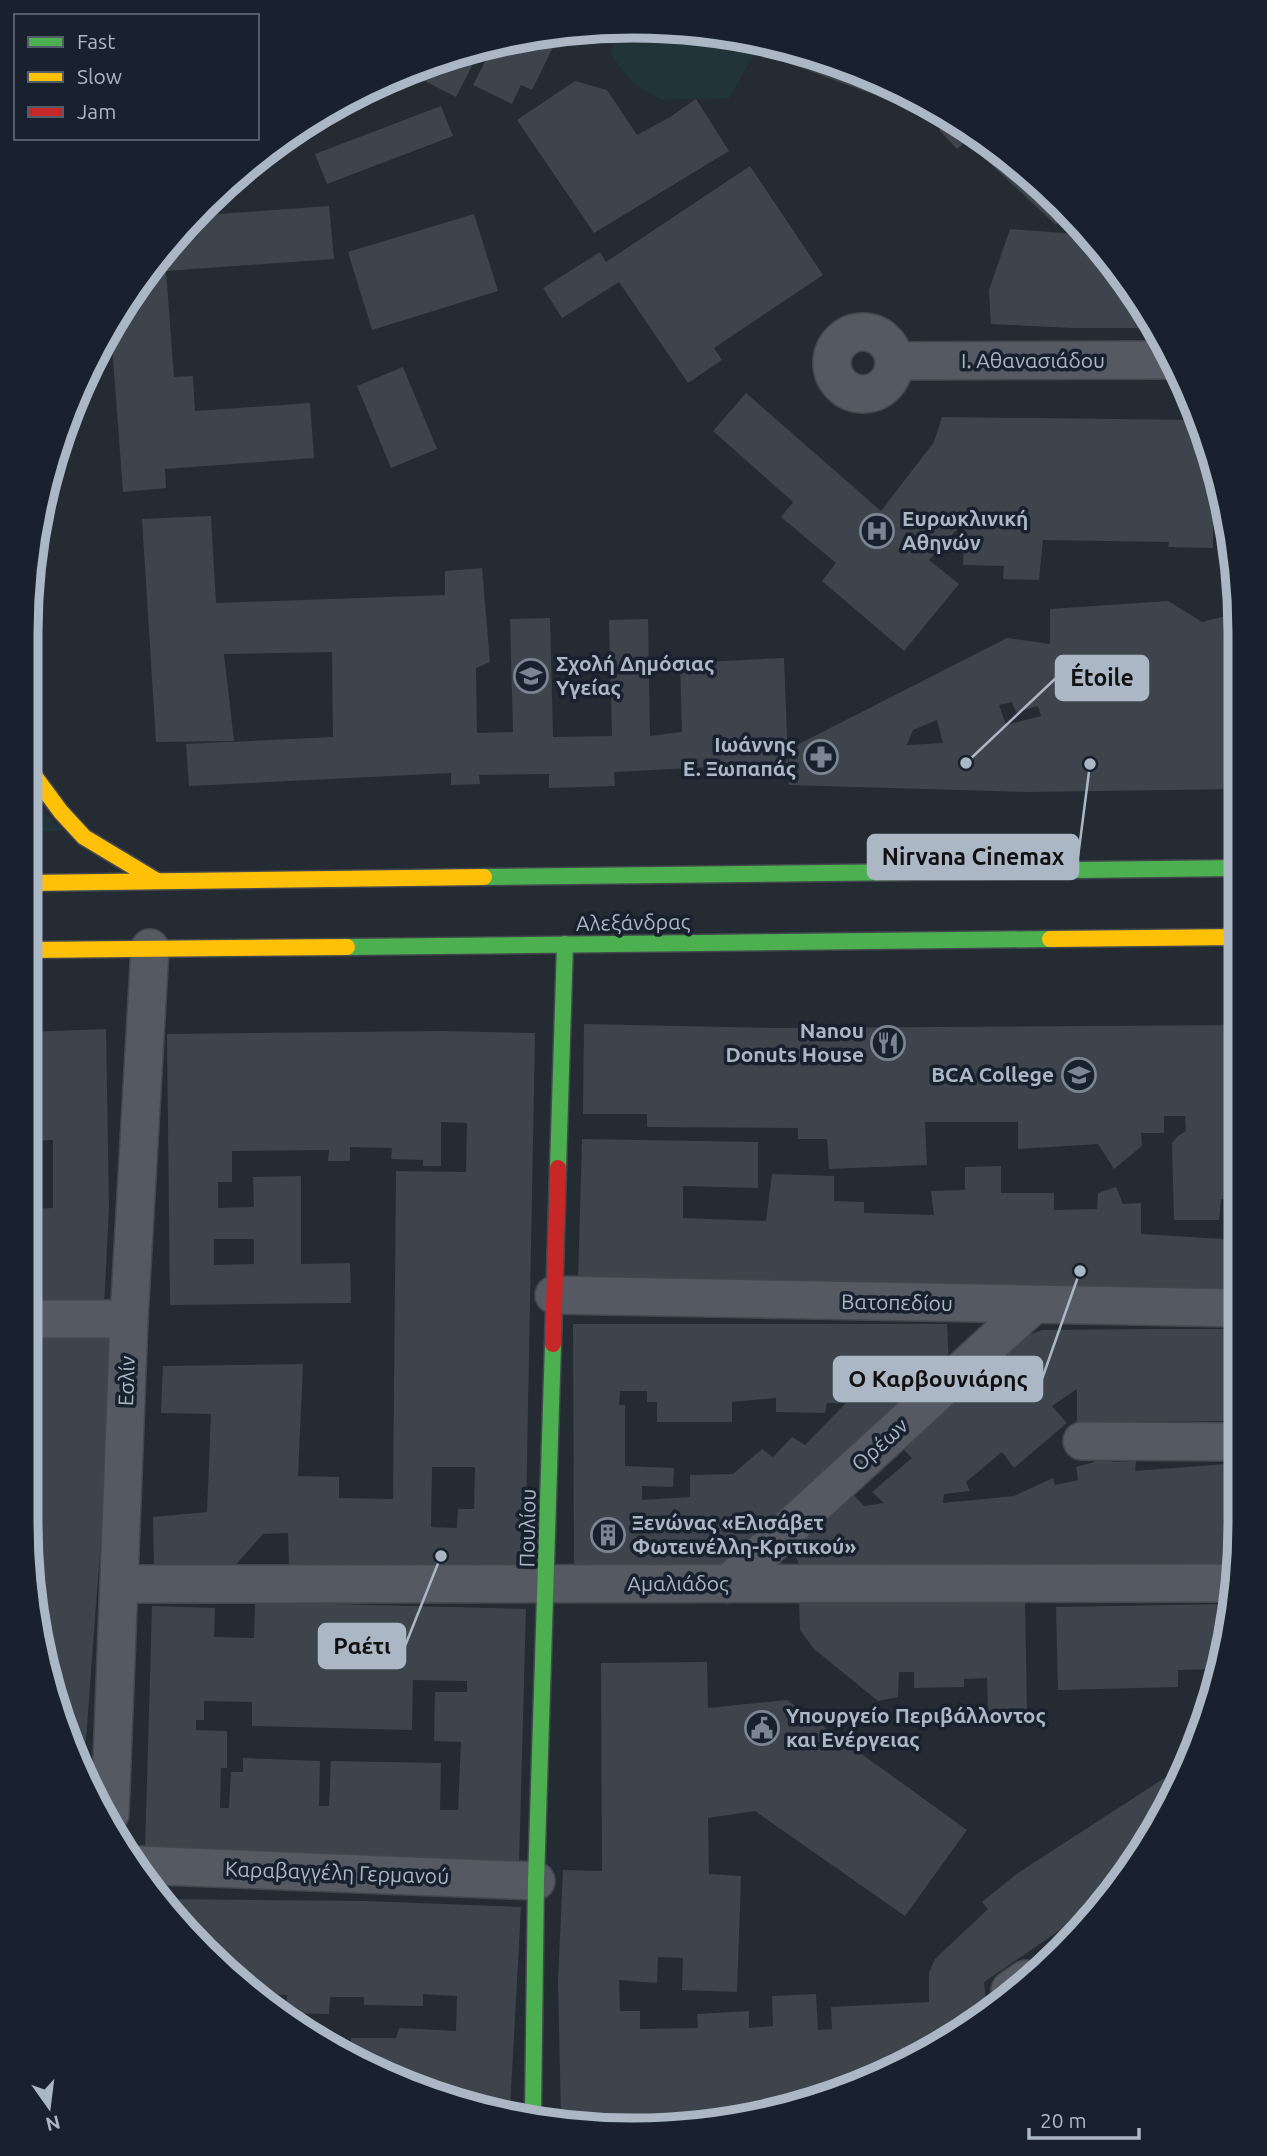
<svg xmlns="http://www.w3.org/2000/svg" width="1267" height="2156" font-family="Ubuntu,sans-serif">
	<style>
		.green { fill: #213538 }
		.building { fill: #3e444b; fill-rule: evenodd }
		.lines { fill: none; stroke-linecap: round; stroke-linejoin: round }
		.street-casing { stroke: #42474d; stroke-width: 40 }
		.fast-casing { stroke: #42474d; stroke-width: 19 }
		.slow-casing { stroke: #42474d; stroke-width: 19 }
		.jam-casing { stroke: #42474d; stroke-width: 19 }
		.street { stroke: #545962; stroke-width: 37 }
		.fast { stroke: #4caf50; stroke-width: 16 }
		.slow { stroke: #ffc107; stroke-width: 16 }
		.jam { stroke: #c62828; stroke-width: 16 }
		.labels { text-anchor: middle; stroke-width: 7; stroke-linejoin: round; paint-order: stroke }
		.street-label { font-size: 21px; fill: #acb7c6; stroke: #18212d }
		.poi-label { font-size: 21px; font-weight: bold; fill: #acb7c6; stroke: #18212d; text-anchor: start }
		.rim { fill: none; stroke: #acb7c6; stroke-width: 9 }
		.leader { fill: none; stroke: #acb7c6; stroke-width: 2.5 }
		.callout-dot { fill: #acb7c6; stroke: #18212d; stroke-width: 2.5 }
		.callout { fill: #acb7c6; stroke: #acb7c6; stroke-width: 2.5 }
		.callout-label { font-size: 23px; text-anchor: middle; font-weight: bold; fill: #111 }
	</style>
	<rect width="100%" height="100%" fill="#242b32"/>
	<path class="green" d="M634,26L752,38L762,41L729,98L661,100L632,82L611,55L616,28Z
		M27,796L62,831H27Z"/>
	<path class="building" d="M560,33L532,90L521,85L512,104L473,85L494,44L515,38Z
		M790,50L866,73L971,129L1067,213L1056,225L966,141L957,149L939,130L945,121L785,62Z
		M459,55L474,62L456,97L405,71Z
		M575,81L607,90L637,135L670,117L696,99L729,151L594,233L517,120Z
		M441,106L453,136L327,184L315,154Z
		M750,166L823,275L714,348L722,360L688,383L619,282L562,318L543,288L600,252L606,262Z
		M204,204L205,215L329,206L334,259L166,271L174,377L193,376L195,411L310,403L314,458L165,469L166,488L123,492L111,332L129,296Z
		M474,214L498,291L372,330L348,252Z
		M1010,229L1091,235L1158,328H1071L991,324L989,290Z
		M403,367L437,449L391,468L357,386Z
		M746,393L881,511L934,442L942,417L1197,420L1220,476L1225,504H1213V548L1168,547L1169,542L1043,540L1039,580L1003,579L1004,566L963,565L964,522L929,560L959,584L904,651L822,581L836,563L781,517L793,502L713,431Z
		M211,516L216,603L445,595V571L482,568L490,662L476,668L477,733L513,732L510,619L550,618L553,737L612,736L609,620L648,619L650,736L682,732L680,663L784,658L788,763L793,747L1007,638L1050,644V609L1168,601L1202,622L1233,614L1239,638V789L1028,792L789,785L788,763L614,772L615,786L549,788V774L479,775L480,784L451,785V773L189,786L186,744L333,737L332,652L224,654L234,741L156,742L142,519ZM1012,702L1016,712L1038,706L1041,716L1006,725L999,705ZM937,720L943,743L907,745L913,730Z
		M1239,823V847L1234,848L1231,824Z
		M584,1024L773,1028L1239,1025V1200L1221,1199L1219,1220H1174L1172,1143L1178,1136L1186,1131L1185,1116H1164V1133H1141L1142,1146L1114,1169L1098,1144L1018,1149V1122H925L927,1165L829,1169L827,1139H798V1128L647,1127V1114H583Z
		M106,1029L109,1207L104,1307H36L37,1288L27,1289V1209L53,1208V1140L27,1141V1032Z
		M443,1031L535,1033L525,1570L289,1568L288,1533L263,1534L231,1570L154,1567L153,1517L207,1512L211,1414L161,1413L163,1366L303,1364L298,1476L339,1477V1498L393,1499L396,1171L466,1172L467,1123L441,1122V1166H423V1160L391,1159L392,1148L350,1147V1161H328L329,1150L232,1151V1182H218V1208L254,1207L253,1177L301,1176V1264L350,1263L351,1303L170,1305L167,1034ZM214,1239H254V1264L214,1265ZM432,1467H475L474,1509H458L457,1528L431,1527Z
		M582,1139L758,1142V1188L683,1186V1218L766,1221L772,1174L834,1176V1201L864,1202V1213L934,1215L931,1191L965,1190V1167L1001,1166V1193H1054V1210L1097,1209L1098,1193L1116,1187L1123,1204L1141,1203V1234L1239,1240V1294L578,1281Z
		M573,1324H947L949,1368L734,1569L574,1571ZM620,1391H647V1402H657V1422H732V1402L776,1398V1412L825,1413L827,1403H846L805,1445L792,1437L773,1457L762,1449L733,1474L690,1475V1497L642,1500V1486L673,1487L674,1468L625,1466V1405H619Z
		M1152,1329H1239V1421L1077,1422V1389L1052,1406L1067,1423L1014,1468L1002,1452L966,1482L970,1491L944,1494L943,1503L1014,1496L1053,1478L1055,1485L1078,1480L1076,1467L1094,1462L1095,1448L1110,1446L1112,1462L1136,1461L1135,1471L1239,1463L1238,1571L800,1567L795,1555V1541L851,1492L864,1506L884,1503L872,1492L912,1458L902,1448L1026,1336L1042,1330Z
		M111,1336L106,1470L84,1766L58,1717L37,1588V1570H34L29,1539V1484L26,1469L27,1338Z
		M1025,1598L1027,1713L988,1714L987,1678L964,1679V1687L914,1688V1672H899L898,1697L878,1701L814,1649L800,1630L799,1600Z
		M255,1602L526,1609L519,1864L145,1851L152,1606L215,1608L214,1637L254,1638ZM413,1680L467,1681V1692H435L434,1741L461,1742L458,1810H440L441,1763L331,1761L329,1806H319L320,1761L243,1758V1772H231L229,1808H220L221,1768H227V1731L196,1730V1720H204V1701L252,1702V1726L412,1730Z
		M1231,1604L1218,1669L1178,1670V1687L1058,1690L1056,1607Z
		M707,1662L708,1708L787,1700L967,1830L905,1916L755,1811L708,1818L709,1874L741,1876L737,1992L682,1990L683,1958L658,1957L657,1983L619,1980L620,2011H640V2029L698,2028L697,2014L749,2011V2028L773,2026L772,1996L816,1994L818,2030L832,2029L831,2007L929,2002V1973L935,1959L988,1909L982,1902L1018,1873L1186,1764L1138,1860L1094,1907L984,1982L987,2013L828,2098L723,2115L561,2118L558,1981L563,1870L602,1871L601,1663Z
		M1208,1691H1214L1209,1714H1208Z
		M159,1899L366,1901L521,1907L510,2109L439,2098L351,2054V2038H396L399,2028L456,2031L457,1996L423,1994V2006L364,2005V1997H330L329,2014L286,2013L287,1995L261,1994Z"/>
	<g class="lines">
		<g class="street-casing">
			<path id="street" d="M832 363a31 31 0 1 1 62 0a31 31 0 1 1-62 0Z
				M894,361L1172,360
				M554,1295L1239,1308
				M27,1319H129
				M1082,1441L1239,1442
				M120,1584L1235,1583
				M728,1584L1032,1306
				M110,1814L129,1319L150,948
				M137,1865L536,1881
				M1011,1996L1010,1990L1026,1979"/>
		</g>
		<g class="fast-casing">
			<path id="fast" d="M484,877L1239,868
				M347,947L1050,939
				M558,1168L565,944
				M533,2113L536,1881L553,1344"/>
		</g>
		<g class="slow-casing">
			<path id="slow" d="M27,766L61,812L84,837L157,881
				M27,883L484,877
				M1050,939L1239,937
				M27,950L347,947"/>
		</g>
		<g class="jam-casing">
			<path id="jam" d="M553,1344L558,1168"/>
		</g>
		<use href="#street" class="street"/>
		<use href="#fast" class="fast"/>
		<use href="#slow" class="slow"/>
		<use href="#jam" class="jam"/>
	</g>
	<defs>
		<g id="hospital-ring" transform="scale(1.75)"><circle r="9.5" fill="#18212d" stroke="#7c8692" stroke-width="1.5"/><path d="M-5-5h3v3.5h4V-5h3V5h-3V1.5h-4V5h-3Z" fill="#7c8692"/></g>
		<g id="university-ring" transform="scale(1.75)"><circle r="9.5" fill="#18212d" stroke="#7c8692" stroke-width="1.5"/><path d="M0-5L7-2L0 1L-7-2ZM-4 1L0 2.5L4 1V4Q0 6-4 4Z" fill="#7c8692"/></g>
		<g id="pharmacy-ring" transform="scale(1.75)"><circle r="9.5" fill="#18212d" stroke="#7c8692" stroke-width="1.5"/><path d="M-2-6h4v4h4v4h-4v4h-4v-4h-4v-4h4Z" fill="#7c8692"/></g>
		<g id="restaurant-ring" transform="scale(1.75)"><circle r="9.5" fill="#18212d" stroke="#7c8692" stroke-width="1.5"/><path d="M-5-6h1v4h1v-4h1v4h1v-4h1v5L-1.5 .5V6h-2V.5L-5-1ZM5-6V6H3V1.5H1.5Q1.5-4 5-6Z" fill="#7c8692"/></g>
		<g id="building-ring" transform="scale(1.75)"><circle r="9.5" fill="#18212d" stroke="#7c8692" stroke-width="1.5"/><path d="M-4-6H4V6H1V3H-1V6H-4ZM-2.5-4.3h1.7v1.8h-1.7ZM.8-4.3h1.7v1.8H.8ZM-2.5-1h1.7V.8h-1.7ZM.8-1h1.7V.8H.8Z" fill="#7c8692"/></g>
		<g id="civic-ring" transform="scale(1.75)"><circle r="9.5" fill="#18212d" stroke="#7c8692" stroke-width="1.5"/><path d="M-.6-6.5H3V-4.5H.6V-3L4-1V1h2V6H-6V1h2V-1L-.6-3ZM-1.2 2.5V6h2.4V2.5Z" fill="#7c8692"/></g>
	</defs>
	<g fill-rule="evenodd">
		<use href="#hospital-ring" x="877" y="531"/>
		<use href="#university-ring" x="531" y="676"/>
		<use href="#pharmacy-ring" x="821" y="757"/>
		<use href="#restaurant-ring" x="888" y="1043"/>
		<use href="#university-ring" x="1079" y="1075"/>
		<use href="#building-ring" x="608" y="1535"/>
		<use href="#civic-ring" x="762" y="1728"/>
	</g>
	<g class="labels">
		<g class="street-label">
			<text x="1033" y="368">Ι. Αθανασιάδου</text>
			<text transform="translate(633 923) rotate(-1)" y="7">Αλεξάνδρας</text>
			<text transform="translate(897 1303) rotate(1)" y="7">Βατοπεδίου</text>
			<text transform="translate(127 1381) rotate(-88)" y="7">Εσλίν</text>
			<text transform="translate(880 1445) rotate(-42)" y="7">Ορέων</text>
			<text transform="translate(528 1528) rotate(-89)" y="7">Πουλίου</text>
			<text x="678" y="1591">Αμαλιάδος</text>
			<text transform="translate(337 1873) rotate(2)" y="7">Καραβαγγέλη Γερμανού</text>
		</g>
		<g class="poi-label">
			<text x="902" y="526">Ευρωκλινική<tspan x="902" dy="24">Αθηνών</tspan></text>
			<text x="556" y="671">Σχολή Δημόσιας<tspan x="556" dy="24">Υγείας</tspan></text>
			<text x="796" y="752" text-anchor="end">Ιωάννης<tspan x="796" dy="24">Ε. Ξωπαπάς</tspan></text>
			<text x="864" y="1038" text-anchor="end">Nanou<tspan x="864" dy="24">Donuts House</tspan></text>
			<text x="1054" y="1082" text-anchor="end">BCA College</text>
			<text x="632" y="1530">Ξενώνας «Ελισάβετ<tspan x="632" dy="24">Φωτεινέλλη-Κριτικού»</tspan></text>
			<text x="786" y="1723">Υπουργείο Περιβάλλοντος<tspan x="786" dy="24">και Ενέργειας</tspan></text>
		</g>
	</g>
	<path d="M0 0H1267V2156H0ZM633 38H633A595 595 0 0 1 1228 633V1523A595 595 0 0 1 633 2118H633A595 595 0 0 1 38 1523V633A595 595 0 0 1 633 38Z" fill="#18212d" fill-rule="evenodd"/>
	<path class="rim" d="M633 38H633A595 595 0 0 1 1228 633V1523A595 595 0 0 1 633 2118H633A595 595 0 0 1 38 1523V633A595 595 0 0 1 633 38Z"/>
	<path class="leader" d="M966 763L1056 678M1090 764L1078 857M1080 1271L1042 1379M441 1556L405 1646"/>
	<g class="callout-dot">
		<circle cx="966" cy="763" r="7"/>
		<circle cx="1090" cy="764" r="7"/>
		<circle cx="1080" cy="1271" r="7"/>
		<circle cx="441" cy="1556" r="7"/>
	</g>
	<g class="callout">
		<rect x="1056" y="656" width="92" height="44" rx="7"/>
		<rect x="868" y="835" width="210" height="44" rx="7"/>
		<rect x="834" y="1357" width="208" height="44" rx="7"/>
		<rect x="319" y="1624" width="86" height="44" rx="7"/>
	</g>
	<g class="callout-label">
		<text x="1102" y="686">Étoile</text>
		<text x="973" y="865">Nirvana Cinemax</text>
		<text x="938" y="1387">Ο Καρβουνιάρης</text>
		<text x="362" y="1654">Ραέτι</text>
	</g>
	<rect x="14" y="14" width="245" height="126" fill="#18212d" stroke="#535d6a" stroke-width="2"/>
	<rect x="28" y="37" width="35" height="10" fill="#4caf50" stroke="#535d6a" stroke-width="2"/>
	<text x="77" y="49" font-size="21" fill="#acb7c6">Fast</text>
	<rect x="28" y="72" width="35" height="10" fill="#ffc107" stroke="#535d6a" stroke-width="2"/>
	<text x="77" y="84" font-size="21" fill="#acb7c6">Slow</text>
	<rect x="28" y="107" width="35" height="10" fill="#c62828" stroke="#535d6a" stroke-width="2"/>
	<text x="77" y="119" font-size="21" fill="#acb7c6">Jam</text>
	<g transform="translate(49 2107) rotate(166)" stroke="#18212d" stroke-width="5" paint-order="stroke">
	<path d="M0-5L12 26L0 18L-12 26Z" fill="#acb7c6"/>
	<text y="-10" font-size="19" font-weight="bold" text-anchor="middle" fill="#acb7c6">N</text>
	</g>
	<path d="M1029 2128v10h110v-10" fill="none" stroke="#acb7c6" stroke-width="3.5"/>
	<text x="1040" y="2128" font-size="21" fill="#acb7c6" stroke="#18212d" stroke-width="5" paint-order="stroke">20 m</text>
</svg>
